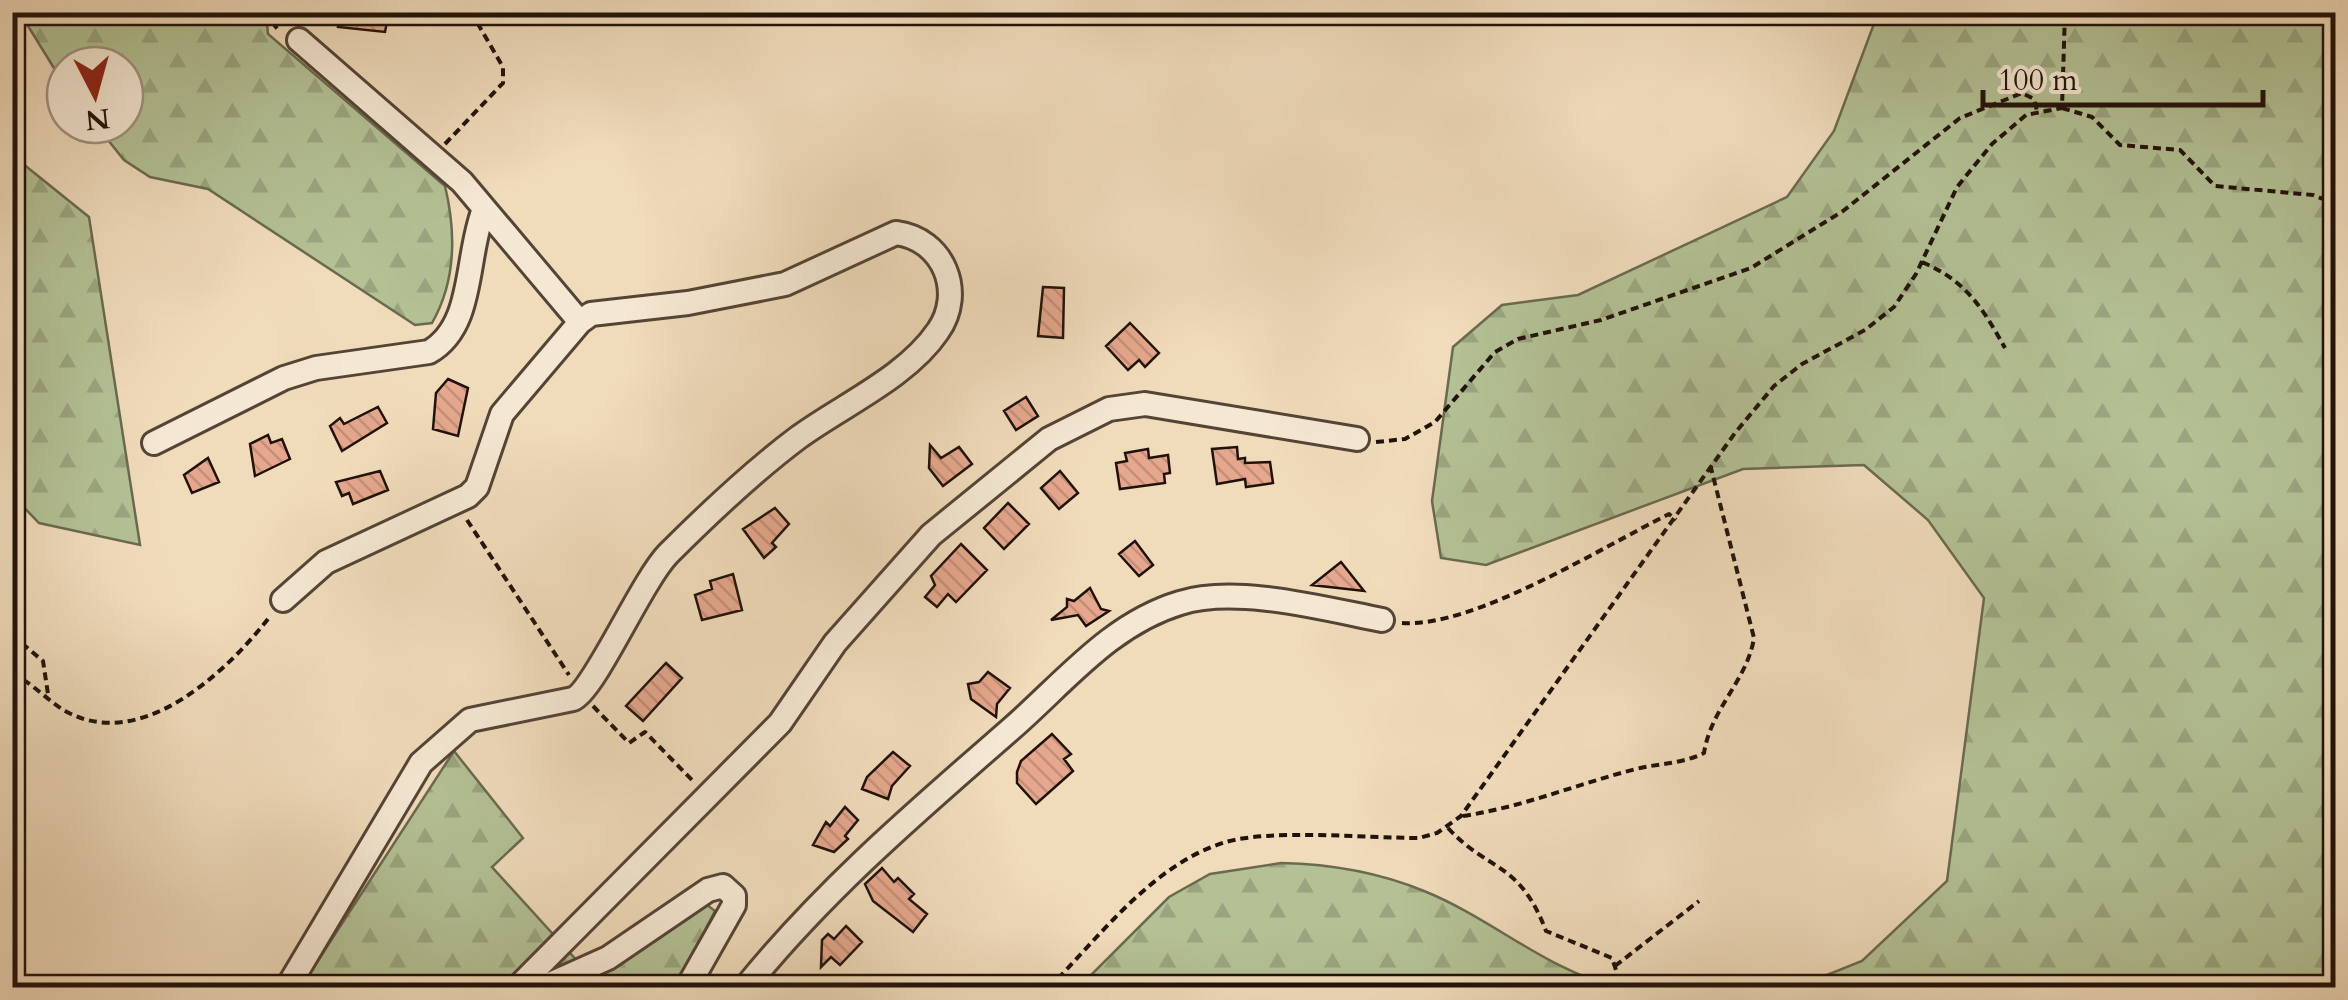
<svg xmlns="http://www.w3.org/2000/svg" width="2348" height="1000" font-family="Cardo,serif">
	<style>
		.forest { fill: url(#forest-firs); stroke: #6a6a4f; stroke-width: 2.5 }
		.building { fill: url(#building-back-hatch); stroke: #201209; stroke-width: 2.5 }
		.lines { fill: none; stroke-linecap: round; stroke-linejoin: round }
		.minor-casing { stroke: #544436; stroke-width: 28 }
		.path { stroke: #201209; stroke-width: 4; stroke-dasharray: 8 5; stroke-linecap: butt }
		.minor { stroke: #f5e8d3; stroke-width: 22 }
	</style>
	<defs>
		<pattern id="forest-firs" width="22" height="20" patternUnits="userSpaceOnUse" patternTransform="scale(2.5)"><rect width="22" height="20" fill="#b3c195"/><path d="M5 1l3.5 6h-7zM16 11l3.5 6h-7z" fill="#9aa57f"/></pattern>
		<pattern id="building-back-hatch" width="6" height="6" patternUnits="userSpaceOnUse" patternTransform="scale(2.5)"><rect width="6" height="6" fill="#e5a78d"/><path d="M-1 5l2 2M0 0l6 6M5-1l2 2" fill="none" stroke="#c48f78"/></pattern>
	</defs>
	<rect width="100%" height="100%" fill="#f0dbbb"/>
	<filter id="stains"><feTurbulence type="fractalNoise" baseFrequency=".002" numOctaves="4"/><feColorMatrix values="0 0 0 0 .2 0 0 0 0 .09 0 0 0 0 .02 0 0 0 .5 -.17"/></filter>
	<radialGradient id="worn" r=".72"><stop offset=".6" stop-color="#630" stop-opacity="0"/><stop offset="1" stop-color="#630" stop-opacity=".3"/></radialGradient>
	<path class="forest" d="M20,13H266L268,34L445,186C456,232 456,281 432,323L415,325L208,189L150,177L124,160L96,125H125V65H65V86Z
		M1878,13H2335V987H1797L1862,961L1947,881L1984,598L1928,520L1864,465L1743,469L1486,565L1441,558L1432,501L1453,347L1502,305L1578,295L1787,197L1834,131Z
		M12,155L89,217L140,545L39,523L13,496Z
		M454,751L523,838L492,867L591,976L706,904L715,911L676,987L306,988L304,982Z
		M1281,863C1330,864 1378,872 1424,891C1491,918 1545,969 1616,987H1079L1169,897L1210,874Z"/>
	<path class="building" d="M327,12H389L385,32L338,27L339,22L326,19Z
		M1043,287L1064,288L1063,338L1038,336Z
		M1130,323L1159,353L1145,367L1139,360L1128,370L1106,346Z
		M448,379L468,388L458,436L433,429L436,393Z
		M1026,397L1038,416L1016,430L1004,411Z
		M378,407L387,423L342,451L330,426L340,418L344,424Z
		M268,435L271,443L282,439L290,459L255,476L250,444Z
		M930,445L941,458L959,447L972,464L943,486L929,468Z
		M1237,447L1238,459L1245,458V463L1270,462L1273,483L1246,487L1245,479L1217,484L1212,449Z
		M1148,449L1149,458L1168,455L1170,473L1164,474L1165,483L1120,489L1116,463L1127,461L1125,453Z
		M208,458L219,482L192,493L184,475Z
		M380,471L388,490L353,504L349,493L342,496L336,482Z
		M1060,471L1078,493L1059,509L1041,488Z
		M1008,503L1029,524L1004,549L984,528Z
		M775,508L789,524L772,543L776,547L764,558L743,529Z
		M1135,541L1153,565L1139,576L1119,554Z
		M961,544L987,570L956,602L948,594L937,607L925,597L935,585L931,576Z
		M1341,562L1364,591L1312,585Z
		M733,574L742,610L702,620L695,595L712,589L710,581Z
		M1090,588L1101,609L1109,611L1086,626L1078,615L1051,620L1067,607V599L1074,601Z
		M666,663L682,678L643,721L626,706Z
		M988,672L1010,688L997,704L996,717L971,699L968,684L979,682Z
		M1052,734L1071,754L1064,759L1073,771L1036,804L1017,783V772L1021,761Z
		M893,752L910,766L892,786L888,799L862,789L867,777Z
		M845,807L858,820L845,836L848,839L834,852L813,845L826,822L830,826Z
		M882,868L894,882L898,878L914,894L909,899L927,914L913,932L873,901L865,884Z
		M846,926L862,942L840,965L831,957L821,967L822,940L828,934L834,939Z"/>
	<g class="lines">
		<g class="minor-casing">
			<path id="minor" d="M299,40L462,182L580,322
				M154,443L284,378L316,368L429,352C475,326 465,257 484,209
				M283,600L326,562L468,496L477,487L502,414L580,322L591,314L688,303L785,284L896,233C944,239 965,293 938,331C907,377 843,405 799,437C752,472 709,513 668,554C641,582 594,691 573,699L470,720L421,763L287,988
				M517,988L780,723L835,643L931,535L1049,439L1109,409L1145,404L1357,439
				M541,988L608,958L708,890L723,886L734,896V905L687,988
				M745,988C824,890 917,811 1011,729C1064,683 1110,624 1180,603C1236,585 1325,609 1382,620"/>
		</g>
		<path class="path" d="M264,12L280,32
			M2062,108L2092,117L2120,145L2180,150L2215,186L2313,195L2336,204
			M445,144L503,83V67L471,12
			M1922,262C1966,281 1982,307 2005,348
			M1376,442L1405,439L1435,422L1495,352L1518,339L1601,320L1751,268L1843,211L1960,118L2022,93L2034,99L2037,111
			M467,520L569,675
			M12,547L22,564L12,606
			M1402,623C1473,628 1601,548 1669,514L1676,520
			M12,635L43,661L48,694
			M12,673C34,684 52,705 69,713C144,751 229,670 271,615
			M593,706L629,743L645,732L693,781
			M1463,816C1523,807 1577,784 1636,769C1660,763 1682,764 1704,753C1711,708 1747,681 1754,638L1711,468
			M1448,828C1488,872 1519,860 1546,931L1612,958L1622,988
			M1615,966L1699,901
			M1049,988C1100,936 1154,863 1226,842C1270,829 1369,838 1419,838L1437,833L1461,816L1735,433L1774,386L1802,364L1865,330L1894,307L1916,274L1957,187L1992,144L2026,115L2062,108L2065,12"/>
		<use href="#minor" class="minor"/>
	</g>
	<rect width="2348" height="1000" fill="none" stroke="#f0dbbb" stroke-width="50"/>
	<rect x="15" y="15" width="2318" height="970" fill="none" stroke="#201209" stroke-width="5"/>
	<rect x="25" y="25" width="2298" height="950" fill="none" stroke="#201209" stroke-width="2.5"/>
	<g transform="translate(95 95) rotate(174)"><circle r="48" fill="#f5e8d3" stroke="#a09282" stroke-width="2.5"/>
	<path d="M0-8L18 38L0 25L-18 38Z" fill="#8f2418"/>
	<text y="-15" font-size="28" font-weight="bold" text-anchor="middle" fill="#201209">N</text>
	</g>
	<path d="M1983 90v15h280v-15" fill="none" stroke="#201209" stroke-width="5"/>
	<text x="1998" y="90" font-size="30" fill="#201209" stroke="#f5e8d3" stroke-width="8" paint-order="stroke">100 m</text>
	<rect width="100%" height="100%" filter="url(#stains)"/>
	<rect width="100%" height="100%" fill="url(#worn)"/>
</svg>
